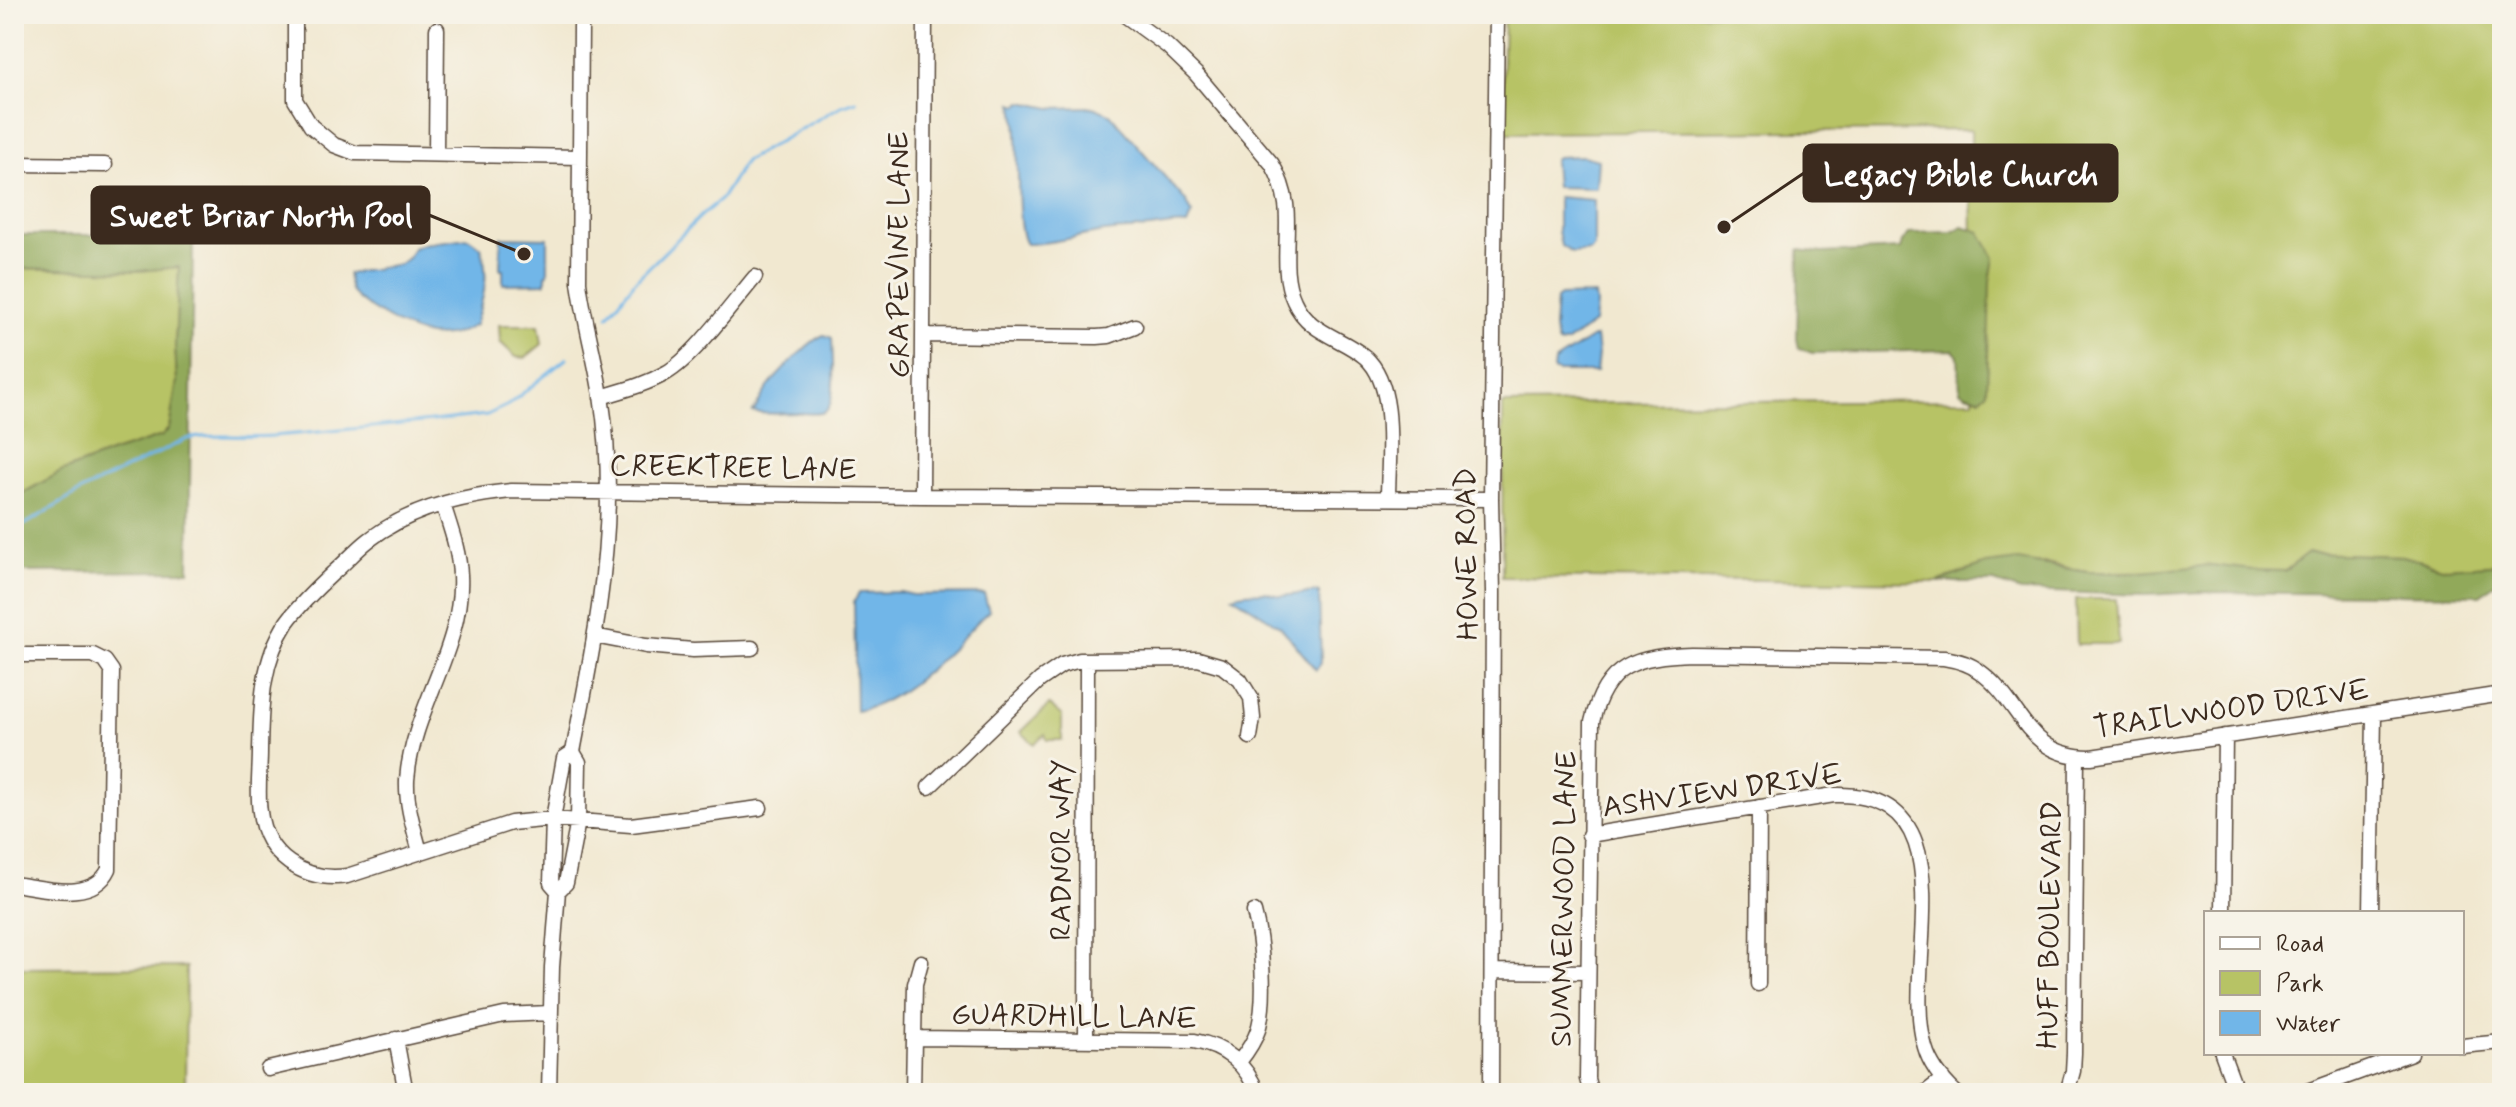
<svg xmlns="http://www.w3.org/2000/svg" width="2516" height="1107" font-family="Mynerve,sans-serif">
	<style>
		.green { fill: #b7c365; stroke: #797642; stroke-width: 2 }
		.forest { fill: #91a95a; stroke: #666a3c; stroke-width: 2 }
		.water { fill: #71b6e8; stroke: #567083; stroke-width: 2 }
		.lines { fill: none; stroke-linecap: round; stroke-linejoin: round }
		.stream { stroke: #71b6e8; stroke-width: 3 }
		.minor-casing { stroke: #564639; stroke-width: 17 }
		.minor { stroke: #fff; stroke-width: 14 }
		.labels { text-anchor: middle; stroke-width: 6; stroke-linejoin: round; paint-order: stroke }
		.street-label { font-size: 30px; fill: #3b2a1e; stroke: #f7f3e8 }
		.leader { fill: none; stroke: #3b2a1e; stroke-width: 3 }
		.callout-dot { fill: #3b2a1e; stroke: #f7f3e8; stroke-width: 3 }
		.callout { fill: #3b2a1e; stroke: #3b2a1e; stroke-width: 3 }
		.callout-label { font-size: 32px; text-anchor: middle; font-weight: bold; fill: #fff }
	</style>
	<rect width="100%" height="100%" fill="#f7f3e8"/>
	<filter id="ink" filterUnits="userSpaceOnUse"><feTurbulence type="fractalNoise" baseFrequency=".0125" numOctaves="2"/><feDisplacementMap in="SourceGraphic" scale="16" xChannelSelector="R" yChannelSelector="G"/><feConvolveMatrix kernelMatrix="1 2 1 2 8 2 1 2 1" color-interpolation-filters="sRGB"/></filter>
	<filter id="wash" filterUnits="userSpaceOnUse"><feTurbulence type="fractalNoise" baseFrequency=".006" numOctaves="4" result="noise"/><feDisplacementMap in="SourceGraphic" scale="32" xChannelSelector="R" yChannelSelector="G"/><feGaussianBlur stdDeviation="1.8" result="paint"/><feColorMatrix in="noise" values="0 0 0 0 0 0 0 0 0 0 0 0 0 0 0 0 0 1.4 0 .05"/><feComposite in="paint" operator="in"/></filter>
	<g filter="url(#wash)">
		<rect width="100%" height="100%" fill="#f1e8d0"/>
		<path class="green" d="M1504,14H2502V564L2446,568L2403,556L2309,553L2285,571L2087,572L2046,563L1986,564L1937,582L1502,577L1503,404L1973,400L1971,130L1501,133Z
			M179,267L175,345L177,382L169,428L162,436L110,453L61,472L14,498V268L139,271Z
			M499,325H539L542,344L525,358L516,357L500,342Z
			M2076,599H2116L2119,644H2077Z
			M1049,705L1062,716V740H1047L1045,734L1034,744L1021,732Z
			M186,967L185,1093H14V968Z"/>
		<path class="forest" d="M1963,226L1980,232L1994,258L1990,282L1987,393L1980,398L1965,394L1960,391L1958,356L1953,350L1821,353H1812L1799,348L1797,339L1799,250L1822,253L1900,249L1902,242L1910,233L1952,232Z
			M14,235H193L189,571L14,572V498L61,472L110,453L162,436L169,429L177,382L175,345L179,267L139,271L14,268Z
			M2308,553L2403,556L2446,568L2502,564V578L2480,595L2202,592L2146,595L2021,591L1994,582H1937L1986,564L2018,560L2087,572L2132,573L2212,565L2253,570L2285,571Z"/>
		<path class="water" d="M1022,102L1051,108L1093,107L1110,114L1186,201L1192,213L1187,225C1169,222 1152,231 1136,228L1132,230C1096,229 1062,244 1026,244C1013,228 1022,130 1013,103L1019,105Z
			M1583,156L1598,160L1596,188L1556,187L1554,161L1557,157Z
			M1558,197L1594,200V246L1591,251L1572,253L1561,246L1558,231Z
			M501,237L548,238V274L546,275V283L503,284V269H500Z
			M468,238L481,247C490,278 484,295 475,325C439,347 409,332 377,312C368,306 358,301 352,292C349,287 349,280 348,274L399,264L408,258L413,248L423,244Z
			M1595,295L1596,305L1594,323L1567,342L1558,344L1554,329L1556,299L1560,296Z
			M824,335L832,338C832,352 838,407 824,412C817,415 806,413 798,413C783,413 768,415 753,412C758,406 759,401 763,395C771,381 809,340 824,335Z
			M1596,337L1598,354L1596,372H1558L1553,370L1554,362L1591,338Z
			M900,592L913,595L984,594L989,611C976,622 966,635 954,647C928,672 893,705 856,711L854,602L859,593Z
			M1265,592L1280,596L1319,592L1321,663L1316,670L1281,627L1233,596L1244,593Z"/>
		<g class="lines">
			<path class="stream" d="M608,316L635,281L702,215L721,199L745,161L841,106L856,101
				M14,531L83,490L187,439C215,433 245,438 273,436C345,430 416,423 487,415L508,405L567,358"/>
		</g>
	</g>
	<g filter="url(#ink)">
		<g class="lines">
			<g class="minor-casing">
				<path id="minor" d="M1123,14L1167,46L1196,74L1272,164C1279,176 1284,190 1286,204C1290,236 1280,271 1294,301C1308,333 1341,337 1365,357C1398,386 1388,458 1388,498
					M295,23V100L311,126L334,145L355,153L579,157
					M436,154L437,29
					M14,164L105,165
					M924,335L1097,337L1109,336L1135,326
					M601,397C624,390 645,385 666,373C693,358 733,303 755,277
					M922,496L925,14
					M594,636L646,646L693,650L752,648
					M14,655H93L105,661L112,671L109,869C93,903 44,888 14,884
					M929,787L1040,680L1062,665L1080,660L1198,659L1222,666L1240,680L1251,698L1253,718L1250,737
					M760,808L631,825L553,819L511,823L347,876C304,882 265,856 260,812C257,793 260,771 260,751C261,706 261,662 287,622C300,604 317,588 333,573C345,563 356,550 369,540C409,509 461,496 511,491L922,496L1491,499
					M1589,835L1834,795C1975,791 1900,967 1925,1047C1930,1065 1942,1080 1956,1093
					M420,852C414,829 406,805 407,780C412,709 464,647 460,575C459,550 450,527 443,504
					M558,891L551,883L553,819L564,758L573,752C589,667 608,580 608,493C608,461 606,427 601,396C595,357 584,320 579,282L581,26
					M2223,913L2225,736
					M2371,913L2374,714
					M1492,971L1588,972
					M1758,984L1759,807
					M914,1038L1194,1041C1224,1046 1247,1064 1257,1093
					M396,1039L406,1093
					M1086,1040L1087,660
					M2462,1046L2502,1042
					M2222,1053L2237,1093
					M1239,1062C1247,1052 1254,1042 1258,1030C1267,1000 1262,941 1254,912
					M268,1069L504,1015L550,1013
					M549,1093L552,967L558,891L566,883L578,821L579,762L573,752
					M913,1093L915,984L921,962
					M1491,1093L1493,592L1491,499L1497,14
					M1591,1093L1587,1079L1592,722C1605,664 1637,656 1692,654L1944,658C1956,660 1969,663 1979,671C2023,702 2024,757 2091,757L2502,694
					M1925,1093L1943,1079
					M2067,1093L2073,1071L2074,1053L2077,757
					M2302,1093L2411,1053"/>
			</g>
			<use href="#minor" class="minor"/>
		</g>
	</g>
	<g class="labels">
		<g class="street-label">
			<text transform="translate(898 255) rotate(-90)" y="10">GRAPEVINE LANE</text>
			<text transform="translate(733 467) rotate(1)" y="10">CREEKTREE LANE</text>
			<text transform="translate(1466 554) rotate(-91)" y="10">HOWE ROAD</text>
			<text transform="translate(2231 708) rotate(-8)" y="10">TRAILWOOD DRIVE</text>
			<text transform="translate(1722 790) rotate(-8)" y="10">ASHVIEW DRIVE</text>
			<text transform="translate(1060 850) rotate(-90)" y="10">RADNOR WAY</text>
			<text transform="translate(1563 899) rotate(-89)" y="10">SUMMERWOOD LANE</text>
			<text transform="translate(2049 925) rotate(-89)" y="10">HUFF BOULEVARD</text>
			<text transform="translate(1074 1016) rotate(1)" y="10">GUARDHILL LANE</text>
		</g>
	</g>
	<path class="leader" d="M1724 227L1804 173M524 254L429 215"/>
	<g class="callout-dot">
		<circle cx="1724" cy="227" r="8"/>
		<circle cx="524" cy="254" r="8"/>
	</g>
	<g class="callout">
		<rect x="1804" y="145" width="313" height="56" rx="8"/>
		<rect x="92" y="187" width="337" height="56" rx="8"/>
	</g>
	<g class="callout-label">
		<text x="1961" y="185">Legacy Bible Church</text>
		<text x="261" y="226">Sweet Briar North Pool</text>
	</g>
	<rect width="2516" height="1107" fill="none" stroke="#f7f3e8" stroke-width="48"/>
	<rect x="2204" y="911" width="260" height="144" fill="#f7f3e8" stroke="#aca397" stroke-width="2"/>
	<rect x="2220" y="937" width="40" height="12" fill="#ffffff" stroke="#aca397" stroke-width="2"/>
	<text x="2276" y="951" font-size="24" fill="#3b2a1e">Road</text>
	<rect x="2220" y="971" width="40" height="24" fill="#b7c365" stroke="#aca397" stroke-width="2"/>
	<text x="2276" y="991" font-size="24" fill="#3b2a1e">Park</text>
	<rect x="2220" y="1011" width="40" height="24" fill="#71b6e8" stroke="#aca397" stroke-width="2"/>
	<text x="2276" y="1031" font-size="24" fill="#3b2a1e">Water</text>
</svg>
